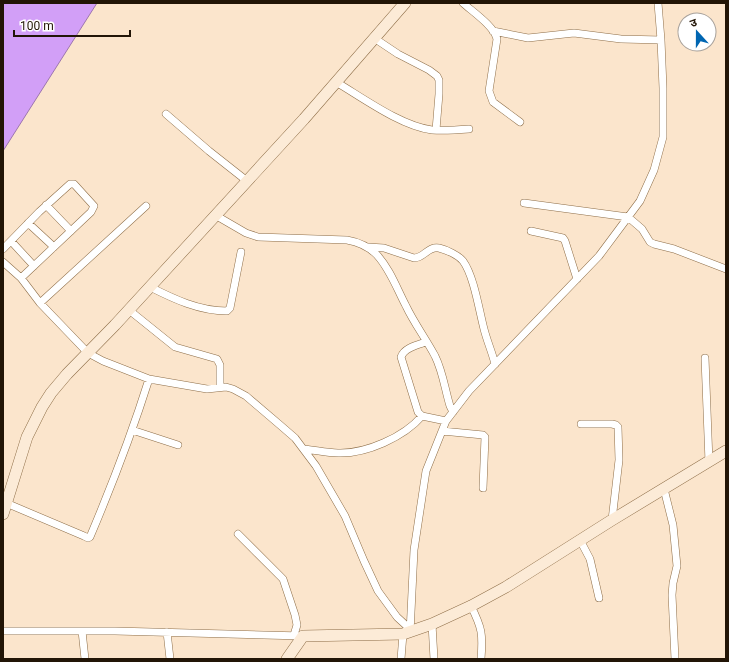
<svg xmlns="http://www.w3.org/2000/svg" width="729" height="662" font-family="Roboto,'Noto Sans Devanagari',sans-serif">
	<style>
		.water { fill: #d29ff7; stroke: #9d76af }
		.lines { fill: none; stroke-linecap: round; stroke-linejoin: round }
		.street-casing { stroke: #8e6e48; stroke-width: 8 }
		.secondary-casing { stroke: #8e6e48; stroke-width: 12 }
		.street { stroke: #fff; stroke-width: 7 }
		.secondary { stroke: #fcebd7; stroke-width: 11 }
	</style>
	<rect width="100%" height="100%" fill="#fbe5cc"/>
	<path class="water" d="M3,3H97L3,151Z"/>
	<g class="lines">
		<g class="street-casing">
			<path id="street" d="M463,3C473,12 494,26 497,39L489,91L493,102L520,122
				M493,31L528,38L574,33L621,39L661,40
				M374,38L398,54L429,70L437,76L439,80V94L436,130
				M336,82C363,98 401,126 432,130C445,131 457,130 469,129
				M166,114L209,151L247,181
				M524,203L628,217L642,229L650,242L654,244L674,249L726,269
				M46,205L71,231
				M215,215L246,233L258,237L347,240C359,242 368,246 377,255C390,269 397,289 406,306C414,323 426,339 435,356C443,372 445,390 450,406L453,412
				M28,223L54,247
				M531,231L563,238L565,241L577,279
				M11,241L34,266
				M368,247L384,248L414,258C424,258 428,246 439,248C447,250 458,255 463,261C474,276 479,310 484,329C487,341 492,352 495,364
				M3,249L39,212L70,184H74L94,206L91,212L21,278
				M3,262L21,278L40,303L88,353L103,361L149,379L207,389L226,387L233,389L246,396L280,425L295,438L316,466L345,516L364,561L378,591L397,617L410,629
				M150,287C174,299 199,311 227,311L230,308L241,252
				M40,303L146,206
				M129,310L175,347L217,359L220,365V387
				M426,342C417,345 404,348 401,357L418,412L422,416L446,421
				M705,358L709,462
				M581,424H612L616,425L618,427L619,460L612,520
				M132,430L178,445
				M442,431L483,435L485,437L483,488
				M304,449C315,450 327,453 338,453C366,454 404,437 422,416
				M664,489L673,525L677,566L673,583L672,595L675,659
				M6,503L84,536L88,538L90,537C112,485 132,433 149,379
				M238,534L283,579L295,615L297,625L294,635
				M580,540L590,559L599,598
				M471,606C482,628 483,634 481,659
				M432,624L434,659
				M3,631H115L303,636
				M82,631L85,659
				M167,632L170,659
				M410,633L414,550L426,471L446,421L469,391L599,256L640,201L654,170L663,137V88L661,40L658,3
				M401,659L403,634"/>
		</g>
		<g class="secondary-casing">
			<path id="secondary" d="M3,514L27,437L42,407L51,393L67,374L115,325L304,119L405,3
				M287,659L303,636L403,634L432,624L471,606L506,587L612,520L726,451"/>
		</g>
		<use href="#street" class="street"/>
		<use href="#secondary" class="secondary"/>
	</g>
	<rect width="729" height="662" fill="none" stroke="#221506" stroke-width="8"/>
	<g transform="translate(697 32) rotate(339)"><circle r="19" fill="#ffffff" stroke="#a7a19b"/>
	<path d="M0-3L7 15L0 10L-7 15Z" fill="#0066b2"/>
	<text y="-6" font-size="11" font-weight="bold" text-anchor="middle" fill="#221506">उ</text>
	</g>
	<path d="M14 30v6h116v-6" fill="none" stroke="#221506" stroke-width="2"/>
	<text x="20" y="30" font-size="12" fill="#221506" stroke="#ffffff" stroke-width="3" paint-order="stroke">100 m</text>
</svg>
